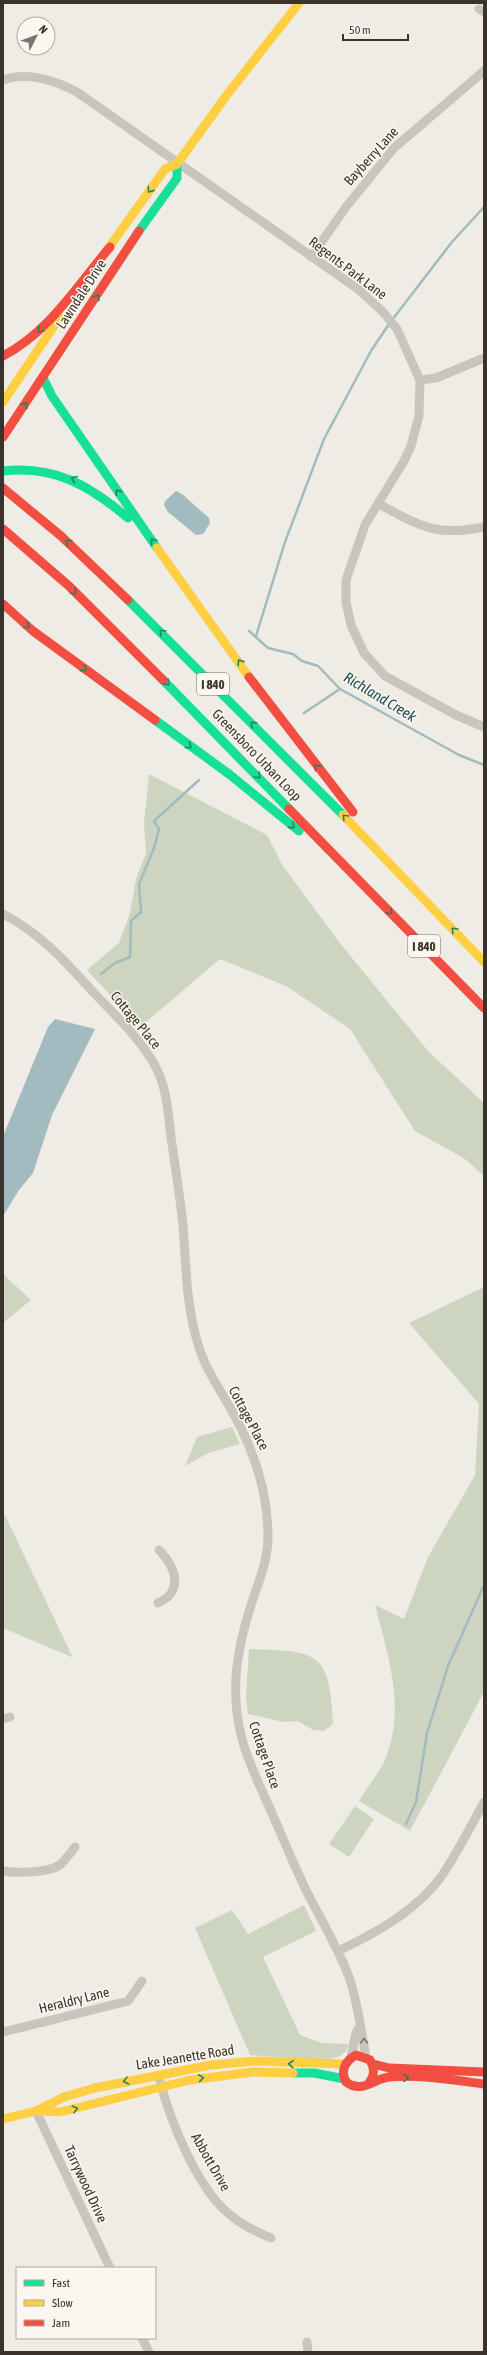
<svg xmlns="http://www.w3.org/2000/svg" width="487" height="2355" font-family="'Asap Condensed',sans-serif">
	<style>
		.green { fill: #cdd5c0 }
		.water { fill: #a1bbc0 }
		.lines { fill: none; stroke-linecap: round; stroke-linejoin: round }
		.stream { stroke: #a1bbc0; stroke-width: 2.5 }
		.street { stroke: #c9c5be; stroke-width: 9 }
		.fast { stroke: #16e098; stroke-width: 9 }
		.slow { stroke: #ffcf43; stroke-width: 9 }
		.jam { stroke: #f24e42; stroke-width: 9 }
		.oneway { stroke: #2a815c }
		.oneway2 { stroke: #7a756d }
		.labels { text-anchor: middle; stroke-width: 3; stroke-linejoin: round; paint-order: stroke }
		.shield { fill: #fbf7ee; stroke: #746e66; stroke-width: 1 }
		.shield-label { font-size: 13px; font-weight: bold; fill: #3a332b }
		.street-label { font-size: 14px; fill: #3a332b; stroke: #fbf7ee }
		.water-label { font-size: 15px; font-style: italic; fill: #214e5c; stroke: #fbf7ee }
	</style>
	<rect width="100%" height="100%" fill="#efece5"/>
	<path class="green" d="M149,774L267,835L283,866L339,942L428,1051L484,1103V1176L465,1159L415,1131L350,1029L286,986L220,959L140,1027L87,970L119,943L130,913L136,879L146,853L144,823Z
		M3,1274L31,1300L3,1323Z
		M484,1287V1692L410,1831L359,1801C367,1788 377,1775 384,1762C407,1710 388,1656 375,1605L404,1619L428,1557L475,1475L479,1404L409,1323Z
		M232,1427L240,1444L208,1453L185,1466L197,1437Z
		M3,1511L73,1658H74L5,1629L3,1630Z
		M249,1649C317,1651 330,1650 333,1724L324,1731L313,1730L298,1721L284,1722L248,1714L246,1697Z
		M355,1806L374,1819L349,1857L329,1844Z
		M304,1905L316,1931L263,1957L300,2035L322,2043L349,2044C347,2049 346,2053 340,2056C326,2063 269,2056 250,2055L195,1928L232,1910L248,1934Z"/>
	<path class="water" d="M176,491L182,494L209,518L210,523L203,534L196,535L168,512L164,505L165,501Z
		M55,1019L95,1029L52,1115L33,1173L19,1190L3,1216L4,1134L48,1027Z"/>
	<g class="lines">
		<path class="stream" d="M392,320L452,242L484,207
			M249,631L268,648L293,654L302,661L318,666L340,689L459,755L484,765
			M256,636L285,542L324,439L371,351L389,324
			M304,713L340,689
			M101,974L115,963L130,957L131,921L141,912L139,884L154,848L159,829L154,821L199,780
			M406,1824L416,1802L427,1733L448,1666L484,1585"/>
		<path class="street" d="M479,9L484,12
			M3,80C28,71 54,80 77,92L358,289L383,312L397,329L420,380L419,416L411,446L404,461L365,525L346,580V602L351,625L364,653L385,676L456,715L484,727
			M311,257L346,207L394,148L484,71
			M420,380L436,378L484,358
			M379,504C419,526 437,537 484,527
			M3,914C40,933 66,962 93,992C114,1014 139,1037 154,1064C167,1086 168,1112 171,1137C175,1166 180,1196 183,1225C186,1264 186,1306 198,1344C205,1369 220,1389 232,1411C254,1450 268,1492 268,1537C268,1561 258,1583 251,1605C237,1649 230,1689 241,1735C246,1757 257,1779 266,1800C280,1830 292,1862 307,1892C321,1920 338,1948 349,1977C358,2003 361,2031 366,2057
			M158,1603C162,1601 169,1597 171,1593C181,1578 169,1560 159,1550
			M3,1719L10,1717
			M3,1871C17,1873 50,1873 61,1864C66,1859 71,1852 75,1847
			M338,1951C376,1933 418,1910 443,1874C458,1851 471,1826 484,1802
			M3,2032L128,2001L142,1981
			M351,2057L356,2033L360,2026
			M160,2081C170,2120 197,2188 229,2214C242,2225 256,2232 271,2238
			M36,2111L110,2268
			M142,2338L149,2352
			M307,2342L308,2352"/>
		<path class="fast" d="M139,231L177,178V164
			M43,378L52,396L157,548
			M3,471C55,465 90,486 128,518
			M128,600L343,815
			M163,680L289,809
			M155,720L229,774L299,831
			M293,2073H314L345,2079"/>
		<path class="slow" d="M105,253L165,169L177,164L226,96L299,3
			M3,402L60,317
			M157,548L249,677
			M343,815L484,962
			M36,2111L64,2097L95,2088L211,2065L256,2061L344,2064
			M3,2119L36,2111L60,2112L190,2080L253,2072L293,2073"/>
		<path class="jam" d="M3,356C49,332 77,286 110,247
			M3,437L139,231
			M3,488L61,536L128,600
			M3,529L69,586L163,680
			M3,604L33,631L155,720
			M249,677L353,812
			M289,809L484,1008
			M373,2064L389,2068L484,2072
			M368,2084C375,2076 375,2069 370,2060L356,2055C345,2061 340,2071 346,2082C362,2094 373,2079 389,2077C420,2074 453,2080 484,2084"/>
	</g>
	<defs><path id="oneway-chevron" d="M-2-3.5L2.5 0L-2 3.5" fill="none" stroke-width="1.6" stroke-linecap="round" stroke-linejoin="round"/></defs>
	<g class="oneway">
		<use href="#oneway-chevron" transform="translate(150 190) rotate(125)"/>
		<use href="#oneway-chevron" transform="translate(97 297) rotate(-56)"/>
		<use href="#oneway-chevron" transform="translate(40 330) rotate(133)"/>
		<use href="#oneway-chevron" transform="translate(25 405) rotate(-56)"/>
		<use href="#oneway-chevron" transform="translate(74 479) rotate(-158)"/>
		<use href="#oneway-chevron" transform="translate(118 492) rotate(-124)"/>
		<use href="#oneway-chevron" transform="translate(153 541) rotate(-128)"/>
		<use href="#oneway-chevron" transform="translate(68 542) rotate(-138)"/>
		<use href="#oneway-chevron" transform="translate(74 592) rotate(43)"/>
		<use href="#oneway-chevron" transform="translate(27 626) rotate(38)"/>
		<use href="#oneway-chevron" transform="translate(162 632) rotate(-135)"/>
		<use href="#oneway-chevron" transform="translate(240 662) rotate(-125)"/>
		<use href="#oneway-chevron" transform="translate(84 669) rotate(37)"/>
		<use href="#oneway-chevron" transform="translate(167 683) rotate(46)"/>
		<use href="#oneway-chevron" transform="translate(253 724) rotate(-135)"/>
		<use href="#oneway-chevron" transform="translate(189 746) rotate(36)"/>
		<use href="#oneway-chevron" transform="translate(317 767) rotate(-127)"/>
		<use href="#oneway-chevron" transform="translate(258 776) rotate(46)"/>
		<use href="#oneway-chevron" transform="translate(345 817) rotate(-135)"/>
		<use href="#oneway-chevron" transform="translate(292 826) rotate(40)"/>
		<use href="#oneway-chevron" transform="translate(390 912) rotate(46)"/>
		<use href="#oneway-chevron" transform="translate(454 930) rotate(-133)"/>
		<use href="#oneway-chevron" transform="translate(291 2064) rotate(-177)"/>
		<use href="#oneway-chevron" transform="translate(201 2078) rotate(-8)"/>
		<use href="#oneway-chevron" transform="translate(406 2078) rotate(3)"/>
		<use href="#oneway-chevron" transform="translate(126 2081) rotate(166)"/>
		<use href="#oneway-chevron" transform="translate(75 2109) rotate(-14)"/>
	</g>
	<use class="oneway2" href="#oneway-chevron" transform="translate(364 2041) rotate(-92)"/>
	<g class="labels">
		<g class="shield">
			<rect x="197" y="673" width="32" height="22" rx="3"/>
			<rect x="408" y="935" width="32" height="22" rx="3"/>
		</g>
		<g class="shield-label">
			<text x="213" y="689">I 840</text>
			<text x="424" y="951">I 840</text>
		</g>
		<g class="street-label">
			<text transform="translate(371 156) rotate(-48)" y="5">Bayberry Lane</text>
			<text transform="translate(348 268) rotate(37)" y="5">Regents Park Lane</text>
			<text transform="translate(81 294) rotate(-57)" y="5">Lawndale Drive</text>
			<text transform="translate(257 755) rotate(46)" y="5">Greensboro Urban Loop</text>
			<text transform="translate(136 1020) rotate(50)" y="5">Cottage Place</text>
			<text transform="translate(249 1418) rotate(62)" y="5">Cottage Place</text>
			<text transform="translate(265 1755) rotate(71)" y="5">Cottage Place</text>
			<text transform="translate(74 2000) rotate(-14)" y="5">Heraldry Lane</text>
			<text transform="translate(185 2057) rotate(-9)" y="5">Lake Jeanette Road</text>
			<text transform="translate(211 2162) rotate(60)" y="5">Abbott Drive</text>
			<text transform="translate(86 2184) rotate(65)" y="5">Tarrywood Drive</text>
		</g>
		<g class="water-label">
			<text transform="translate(380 697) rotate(31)" y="5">Richland Creek</text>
		</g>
	</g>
	<rect width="487" height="2355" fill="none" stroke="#3a332b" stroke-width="8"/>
	<rect x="16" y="2267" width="140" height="72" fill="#fbf7ee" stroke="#aea9a0"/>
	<rect x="24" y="2280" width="20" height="6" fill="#16e098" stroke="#aea9a0"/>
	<text x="52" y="2287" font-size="12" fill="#3a332b">Fast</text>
	<rect x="24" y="2300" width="20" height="6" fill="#ffcf43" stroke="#aea9a0"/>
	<text x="52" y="2307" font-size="12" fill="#3a332b">Slow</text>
	<rect x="24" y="2320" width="20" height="6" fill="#f24e42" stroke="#aea9a0"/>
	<text x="52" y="2327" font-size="12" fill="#3a332b">Jam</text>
	<g transform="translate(36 36) rotate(48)"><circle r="19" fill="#fbf7ee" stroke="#aea9a0"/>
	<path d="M0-3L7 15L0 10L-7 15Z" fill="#79746c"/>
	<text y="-6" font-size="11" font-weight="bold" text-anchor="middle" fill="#3a332b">N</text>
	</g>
	<path d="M343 34v6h65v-6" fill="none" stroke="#3a332b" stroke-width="2"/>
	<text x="349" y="34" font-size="12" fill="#3a332b" stroke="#fbf7ee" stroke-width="3" paint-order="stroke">50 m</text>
</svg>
